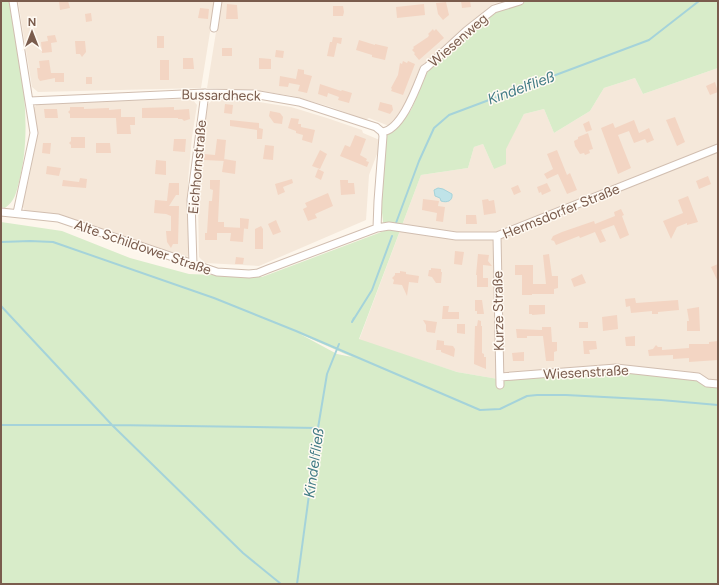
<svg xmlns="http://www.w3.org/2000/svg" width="719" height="585" font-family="Figtree,sans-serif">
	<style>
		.residential { fill: #f5e8da }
		.green { fill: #d8ecc9; fill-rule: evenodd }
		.water { fill: #bfe3e8; stroke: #a5d3da }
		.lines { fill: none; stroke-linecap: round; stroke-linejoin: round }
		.stream { stroke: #a5d3da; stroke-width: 2 }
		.building { fill: #f3d5c3 }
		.street-casing { stroke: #d1beb0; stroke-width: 9 }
		.street { stroke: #fff; stroke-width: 7 }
		.labels { text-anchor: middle; stroke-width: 3; stroke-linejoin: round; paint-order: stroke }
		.street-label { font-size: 14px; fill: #7a5c4d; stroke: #fffaf3 }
		.water-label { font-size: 15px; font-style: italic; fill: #437c86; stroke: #fffaf3 }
	</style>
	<rect width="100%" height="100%" fill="#fdf6ec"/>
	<path class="residential" d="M18,1H215L201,88L38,92L32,87Z
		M221,1H505L493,4L420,67L408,99L398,117L389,126L369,118L365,120L331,107L293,96L254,90L207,88Z
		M718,68V386L644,373L498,379L457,372L359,340L421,175L468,168L474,147L483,144L494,169L524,114L544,109L554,133L590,111L604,88L635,78L643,94Z
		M192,99L197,105L192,137L188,180V256L183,259L61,216L25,211L22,205L29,179L33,157L34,136L33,109L38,103Z
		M214,99L253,101L291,107L327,118L362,130L363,133L382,141L369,175L366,220L259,266L205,263L199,257L198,202L200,160L207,105Z"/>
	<path class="green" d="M1,1H9C20,58 34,125 19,182C16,193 15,201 5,208L1,207Z
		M528,1H718V68L643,94L635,78L604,88L590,111L554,133L544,109L524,114L506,149V164L494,169L483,144L474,147L468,168L421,175L359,339L457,372L498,379L644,373L697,378L718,386V584H1V222L62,231L130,258L189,274L262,277L384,231L381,203L387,135L401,122L411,110L429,68L484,18L497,10ZM300,334L352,357L337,354Z"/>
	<path class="water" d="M438,188L443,189L452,194C453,201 447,203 441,201L440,198L435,196L434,190Z"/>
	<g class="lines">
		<path class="stream" d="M396,223L419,161L434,128L449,115L649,40L699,1
			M1,242L30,241L53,242L214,298L296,331L480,410L500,409L527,396L537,395H566L661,400L718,405
			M1,306L112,425L243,553L281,584
			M354,318L352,322L372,290L392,236
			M1,425H112L318,428
			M297,584L318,428L327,374L339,344"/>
	</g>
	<path class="building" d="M59,1H68L70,8L60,10Z
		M461,1H470L471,7L462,8Z
		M446,2L449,15L443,20L438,14L436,3Z
		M227,4L237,5L238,19H226Z
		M424,4L425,15L397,18L396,7Z
		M333,6H343L344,12L343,16H333Z
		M200,8L209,9L208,19L198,18Z
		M91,13L92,21L86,22L85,14Z
		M433,29L434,31L436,29L444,38L419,60L414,54L415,53L412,50L414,48L413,47L428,37L429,35L428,34Z
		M55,35L57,42L51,43L52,52L42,53L41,42L48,41L47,36Z
		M157,36H164V48H157Z
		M333,37L342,38L341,44L337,43L334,57L327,56L330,42H332Z
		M359,40L375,45V44L388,47L385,60L372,57V55L356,50Z
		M75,41H85L86,52L82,57L80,54H76Z
		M222,48H232V56H222Z
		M276,50L284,51L283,58L275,57Z
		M183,58H193L194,69H183Z
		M259,58L271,59V69H259Z
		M49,60L51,73H64V82H55V78L40,81L38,78L37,68H40L39,61Z
		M160,60H169V80H160Z
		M403,61L407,63L408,61L415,64L403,95L391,91L392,89L391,88L398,75L400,63L402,64Z
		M298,69L304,70V74L312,76L307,93L298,91L300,85L289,83L288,87L279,86L280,76L296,79Z
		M86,77H92V84H86Z
		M715,82L718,92L710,95L706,86Z
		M320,84L341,91L342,90L352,93L349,103L338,100L339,97L328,93L327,97L318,94Z
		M380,102L392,105L393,110L390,114L378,110Z
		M225,104L233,105L232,114L224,113Z
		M70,107H84V109L109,108V110L121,109V117H135V125H130L131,134H117L116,118H70V114L68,112L70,110Z
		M174,107V110L189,109L190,119L184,121L182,119H178V118H142V108Z
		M44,109H57L58,118H45Z
		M270,111L280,113L283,117L282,124L274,123L269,116Z
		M675,117L685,142L677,146L666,120Z
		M291,118L299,119L298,124H301V127L315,130L312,143L302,140L303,135L296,133V131L288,128Z
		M230,120L259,123V128L263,129L262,139H257V130L230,126Z
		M634,120L639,133L649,128L654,140L647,143L645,139L634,143L629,131L618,135L631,168L618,174L601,128L613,123L615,128Z
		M589,121L592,130L586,132L583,124Z
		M588,133L593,149L589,150L590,153L585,155L584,153L580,154L575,146L574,141L578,139V137Z
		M355,135L366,139L360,155L367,159L366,161L369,162L367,167L340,156L345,145L350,147Z
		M71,137H85V148H71V145L69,143L71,141Z
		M174,139H186L185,152L173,151Z
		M217,139L226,140L224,161L204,160V154L215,155Z
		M43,143H51L50,154L42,153Z
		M96,143H110L111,153H96Z
		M265,145L274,146L273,160L263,159Z
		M320,150L327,154L320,169L312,166Z
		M557,150L567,175L570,173L577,190L567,194L558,174L547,179L544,174L553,169L547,154Z
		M224,159L236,161L235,174L222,172Z
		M156,160L166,161V175L155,174Z
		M47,166L61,168L59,176L46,174Z
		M318,169L324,172L321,180L315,177Z
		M708,176L711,184L699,189L696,181Z
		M80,178L87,179L86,188L62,186L63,180L79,182Z
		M292,179L293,183L283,187L285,192L278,195L275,184Z
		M210,180H220L218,222H224V227L244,228L243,242L230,241L231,233H217V240H205V233H207L209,201H212L213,190L210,189Z
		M340,180H348V183H354L355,194L341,195Z
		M169,183H179V195H176L169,206H179L178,244H173L171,248L167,242L166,231H171V216L166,214L154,213L155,200L167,201Z
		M547,183L551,191L542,195L541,192L539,193L537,187Z
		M518,185L521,192L514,195L511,188Z
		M328,193L333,206L315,214L317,218L308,221L303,209L307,207L305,203Z
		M688,196L698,222L687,225V223L677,227L671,239L663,221L683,213L678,200Z
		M423,199L439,201L438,206L445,207L443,222L436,221L437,213L422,210Z
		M488,199L489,201L494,200L496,213L484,215L482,200Z
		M621,209L624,215L622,216L629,235L620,239L614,225L601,230L606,241L600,243L595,232L580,238L579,236L556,245L554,241L551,240L553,236L562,232L594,221L595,224L615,216L614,212Z
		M466,215H476L477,224H466Z
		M240,218L249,219L248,229L240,228Z
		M276,220L281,232L273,235L268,224Z
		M261,226L263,229V249H255V229Z
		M455,251L464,252L462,265L454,264Z
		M478,254L489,255L488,261L492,266L483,265V278H488V287H477V275H476Z
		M549,254L552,276H558V288L554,289V294H532V295H522V275H515V265H533V284H546L543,255Z
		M236,257L244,258L243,264H235Z
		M718,264V282L711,267Z
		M431,268L441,269V272H442L441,283H436L432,277L428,276L429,270H431Z
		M400,271L406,272V274L419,276L418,283L409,282L407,296L402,285L393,284L394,280L392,278L395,275V273H400Z
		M582,274L586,283L574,287L571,279Z
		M635,298L636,303L678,300L679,310L658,312V314H652V311L631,313L630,306L626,307L625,299Z
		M475,300H482L484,314H477V311H475Z
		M529,305H545V314L532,315V314H529Z
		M443,306H449L448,312H459V319H442Z
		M699,307L700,331H687V321H689L687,309Z
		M617,315L618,329L603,331L602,317Z
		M423,320L437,322L435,333L427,332L426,330V325Z
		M478,320L481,321V326H482V353L484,354V357H486V369L474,364L475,326H477Z
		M579,322H588V328H579Z
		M457,324H465V334L457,333Z
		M542,327H551L552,342H557V351L554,352V361H546L543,336H527V338H517L516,329L542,330Z
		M635,336V346H626L625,337Z
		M437,340L444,341V345L453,346L455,349L454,357L441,352V350H436Z
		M583,341H596L597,349L589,350L590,354H584Z
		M718,341V360L689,362V358L673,359V355L649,356L648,350L653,349L656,345L658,347H662V350L689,348V344H709V342Z
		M524,352V361H513L512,353Z"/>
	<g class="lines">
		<g class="street-casing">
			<path id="street" d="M13,1L34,133L17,213
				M214,28L218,1
				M30,101L205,93L253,94L299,102L376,127L382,132L383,136L378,201L377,228
				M382,132C402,130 417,86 424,69L427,67L466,31L494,9L520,1
				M1,212L58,218L217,272L249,274L258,273L268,269L377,228L389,226L456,236H497L718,148
				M497,236L500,385
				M193,265L191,200L205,93
				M500,377L616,368L698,377L707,383L718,384"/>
		</g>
		<use href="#street" class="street"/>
	</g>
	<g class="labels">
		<g class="street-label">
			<text transform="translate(458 40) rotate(-41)" y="5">Wiesenweg</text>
			<text transform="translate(221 95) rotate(1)" y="5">Bussardheck</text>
			<text transform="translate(197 167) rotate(-85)" y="5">Eichhornstraße</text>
			<text transform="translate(561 211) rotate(-22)" y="5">Hermsdorfer Straße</text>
			<text transform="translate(143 247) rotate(19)" y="5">Alte Schildower Straße</text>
			<text transform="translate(498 311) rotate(-91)" y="5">Kurze Straße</text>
			<text transform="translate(586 372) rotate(-3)" y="5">Wiesenstraße</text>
		</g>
		<g class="water-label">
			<text transform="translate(521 88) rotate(-20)" y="5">Kindelfließ</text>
			<text transform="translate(314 463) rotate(-82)" y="5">Kindelfließ</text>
		</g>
	</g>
	<rect width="719" height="585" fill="none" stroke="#7a5c4d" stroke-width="4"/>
	<g transform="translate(32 32)" stroke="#fffaf3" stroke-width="3" paint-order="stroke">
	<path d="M0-3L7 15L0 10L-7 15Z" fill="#7a5c4d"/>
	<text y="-6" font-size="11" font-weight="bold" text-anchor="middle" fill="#7a5c4d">N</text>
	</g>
</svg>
